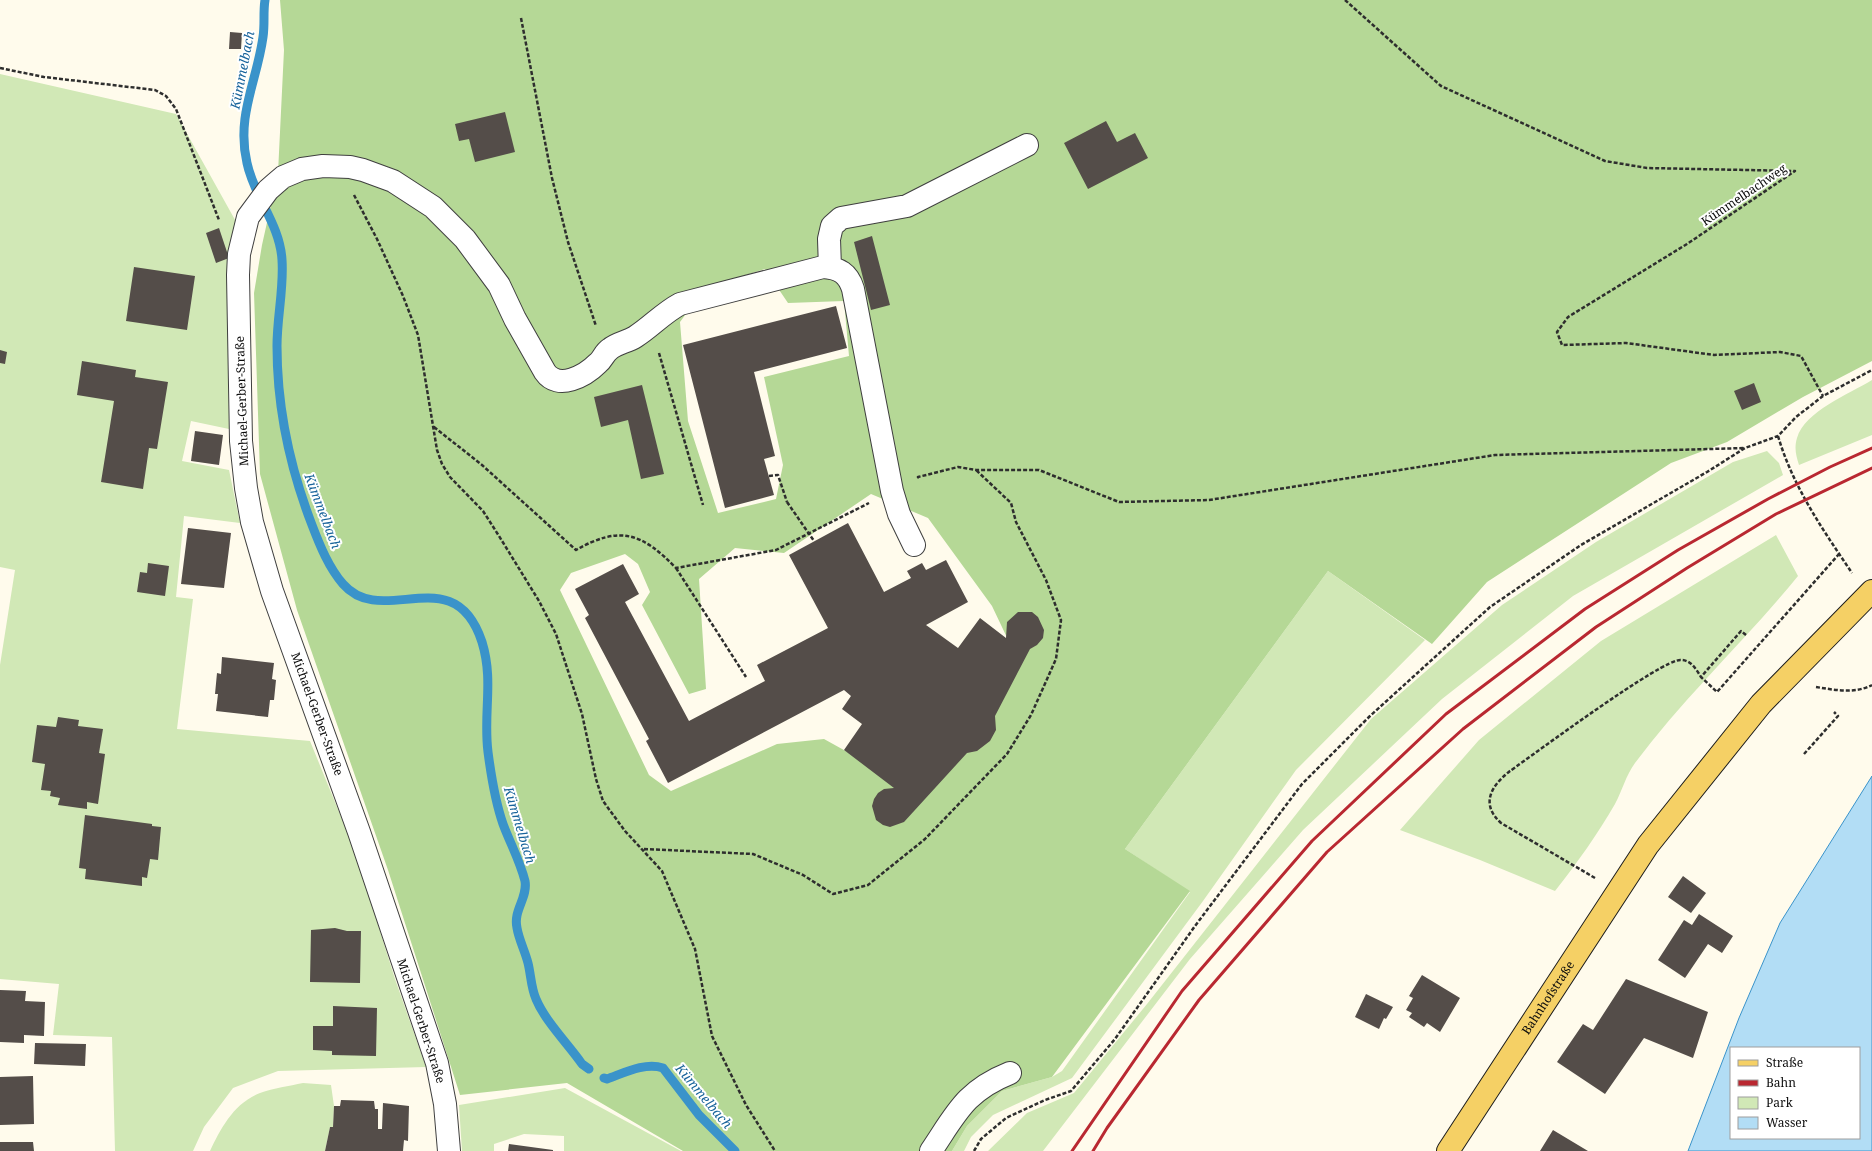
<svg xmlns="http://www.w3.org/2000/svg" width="1872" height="1151" font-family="'Noto Serif',serif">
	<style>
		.green { fill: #d1e8b6 }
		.forest { fill: #b5d896; fill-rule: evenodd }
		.water { fill: #b2ddf5; stroke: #3a93ca; fill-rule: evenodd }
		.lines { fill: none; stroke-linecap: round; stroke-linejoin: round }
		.stream { stroke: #3a93ca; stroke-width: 9 }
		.building { fill: #544d49 }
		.minor-casing { stroke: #3f3f3f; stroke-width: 24 }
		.major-casing { stroke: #1d1d1d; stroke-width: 24 }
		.path { stroke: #2e2e2e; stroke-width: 2.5; stroke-dasharray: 4 2; stroke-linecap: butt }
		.minor { stroke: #fff; stroke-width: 22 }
		.major { stroke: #f5d065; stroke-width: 22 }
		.rail { stroke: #b92831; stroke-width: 3 }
		.path-bridge { stroke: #2e2e2e; stroke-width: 2.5; stroke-dasharray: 4 2; stroke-linecap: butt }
		.labels { text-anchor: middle; stroke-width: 4; stroke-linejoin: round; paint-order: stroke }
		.street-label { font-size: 12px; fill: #0c0c0c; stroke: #fff }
		.water-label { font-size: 13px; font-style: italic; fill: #19649b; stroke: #fff }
	</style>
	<rect width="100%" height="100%" fill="#fffbec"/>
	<path class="green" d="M0,74L176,114L239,227L228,289L229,429L191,421L182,461L229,470L240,523L184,516L176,597L193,599L177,729L310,741L355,851L395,979L426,1067L278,1071L233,1088L204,1127L193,1151H115L112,1037L53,1035L59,984L0,979V665L15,570L0,567Z
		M1872,380V435L1799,465C1796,456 1794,448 1797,438C1805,411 1849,394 1872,380Z
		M1767,451L1779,463L1783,475L1573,596L1442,699L1303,830L1190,959L1043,1151H988L1027,1113L1074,1093L1147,1004L1371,719L1502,605L1596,542L1733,462Z
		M1776,535L1798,576C1746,640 1684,697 1635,763C1626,775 1622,791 1615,804C1597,835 1577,863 1555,891L1480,860L1400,830L1479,740L1601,641Z
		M1328,571L1425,640L1296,770L1203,901L1072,1078L993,1115L971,1137L964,1151H952L967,1126L1002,1091L1052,1077L1062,1071L1190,892L1125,849Z
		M303,1083L331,1085L334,1106L333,1127H330L325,1151H210C221,1128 234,1103 260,1093C274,1088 289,1086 303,1083Z
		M565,1088L681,1151H564V1136L524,1134L494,1144V1151H462L459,1105Z"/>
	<path class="forest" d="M280,0H1872V361L1803,397L1727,442L1671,463L1487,582L1432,644L1328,571L1125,849L1190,891L1052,1077L1002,1091L967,1126L952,1151H683L567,1083L460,1095L388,870L297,610L260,474L254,293L262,245L278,173L284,50ZM765,269L788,303L844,301L849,356L764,377L783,465L776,499L718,513L688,421L680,322L705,288ZM871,494L928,518L992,606L1011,646L907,785L824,739L777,744L671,791L649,775L560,590L571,573L625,554L638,564L650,592L642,605L689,694L706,689L699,579L735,548L784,553Z"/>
	<path class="water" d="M1872,776V1151H1688L1739,1018L1780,923ZM1731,1048H1859V1138H1731Z"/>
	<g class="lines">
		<path class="stream" d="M265,0C263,12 265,24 263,37C257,81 236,116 247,163C254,197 280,224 282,260C284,288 277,317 277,346C277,407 290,468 312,525C320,546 329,568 343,584C383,630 454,557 482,642C494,681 483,713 488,752C491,775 495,801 503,824C510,843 520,861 525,881C528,898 513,910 517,928C519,940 525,951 528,963C531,975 531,988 536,999C545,1021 568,1044 582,1064L589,1069
			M604,1078L607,1079C624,1073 645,1062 663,1068L699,1115L735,1151"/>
	</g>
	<path class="building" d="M230,32L242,33L241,49H229Z
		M505,112L515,152L475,162L469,139L459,141L455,124Z
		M1106,121L1117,142L1135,133L1148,158L1088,189L1064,143Z
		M219,228L229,258L216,263L206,233Z
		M872,236L890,305L871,310L854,242Z
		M134,267L195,276L187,330L126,321Z
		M836,306L847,348L754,372L775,456L764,459L774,495L725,508L683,345Z
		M0,350L7,352L5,364L0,363Z
		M82,361L136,370L135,377L168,382L157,449L149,448L143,489L101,482L114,401L77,395Z
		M1754,383L1761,402L1742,410L1734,391Z
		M642,385L664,474L641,479L628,420L601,427L594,397Z
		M195,431L223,435L219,465L191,461Z
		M848,523L884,592L911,578L907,571L922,563L926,570L946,560L968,602L926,625L958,648L980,618L1006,638L1007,622L1018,612H1032L1038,617L1044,630L1043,638L1037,645L1030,649L995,716L996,730L990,741L977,751L967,753L904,822L890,827L883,825L876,820L872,806L874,799L878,793L884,789L894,788L844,750L862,724L842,709L851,696L844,690L668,783L646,741L649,739L585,618L589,615L575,589L623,564L639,594L625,602L689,721L765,681L757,665L828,628L789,555Z
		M188,528L231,533L224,588L181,584Z
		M148,563L169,566L165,596L137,592L140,572L147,573Z
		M222,657L274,663L272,679L276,680L274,700H270L268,717L216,711L218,694H215L217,673L221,674Z
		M58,717L79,720L78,726L103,729L99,753L105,754L98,804L87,802V809L58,805L60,798L50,796L51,791L41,790L45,764L32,762L37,725L56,727Z
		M85,815L152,824V826L161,827L158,860L150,859L147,878L142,877V886L85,879L86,869L79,868Z
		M1683,876L1706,893L1691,913L1668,897Z
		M1699,914L1733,936L1722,953L1708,944L1685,978L1658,960L1684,920L1692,925Z
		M335,928L347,931H361L360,983L310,982L311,930Z
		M1422,975L1460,998L1440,1032L1427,1023L1424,1027L1409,1017L1412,1013L1406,1010L1413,998L1409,996Z
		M1626,979L1708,1012L1693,1058L1644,1038L1605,1094L1557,1062L1583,1024L1593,1030Z
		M0,990L26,991L25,1001L45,1002L44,1036L24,1035V1043L0,1042Z
		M1366,994L1393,1007L1386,1019L1384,1018L1379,1029L1355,1017Z
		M333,1006L377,1008L376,1056L332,1055V1051L313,1050V1026H333Z
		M35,1043L86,1044L85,1066L34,1064Z
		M33,1076L34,1124L0,1125V1077Z
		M341,1100L374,1101L375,1109H378V1129H382L383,1103L409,1106L408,1141L404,1140L403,1151H325L330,1127H333L334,1106H340Z
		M1553,1130L1588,1151H1540Z
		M0,1142H33L34,1151H0Z
		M509,1144L553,1150V1151H508Z"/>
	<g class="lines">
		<g class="minor-casing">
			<path id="minor" d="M830,268L829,239L832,226L841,218L907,206L1027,145
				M449,1151L445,1104L437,1063L359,832L272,591L252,522L246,488L241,441L238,275L239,254L248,217L268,190L276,183L283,177L302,169L323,166L350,167L363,170L393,181L433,207L465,239L499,285L515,319L545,372C558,391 585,376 598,363C603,359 604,353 610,349C617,343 627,342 635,337C651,327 663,313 680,304L823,267C839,268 848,273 853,289L892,491L899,514L914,545
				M931,1151C956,1114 965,1091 1010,1073"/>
		</g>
		<g class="major-casing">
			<g id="major">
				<path id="s1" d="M1448,1151L1648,845L1761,704L1872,591"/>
			</g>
		</g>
		<path class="path" d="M1345,0L1441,86L1605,161L1647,168L1795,171L1687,244L1568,317L1557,332L1562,345L1626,343L1714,355L1780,352L1801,356L1823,396
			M521,18L552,178L568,242L596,326
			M0,68L44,77L155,90L166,96L176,109L219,220
			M354,195L377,239L403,296L418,335L437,450L442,464L450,477L483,511L499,536L539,601L556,634L582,714L596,779L603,801L625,831L662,871L695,949L712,1036L746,1105L775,1151
			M659,353L703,505
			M434,427L482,465L576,550C620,525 642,533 676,568L776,550L869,503
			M1778,436C1793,487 1823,530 1852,573
			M769,476L778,475L787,502
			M919,478L918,477L958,467L976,470H1039L1119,502L1209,500L1495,455L1745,448
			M676,568L746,677
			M1746,635L1741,631L1701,677L1717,692L1839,554
			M1816,687C1835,690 1855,694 1872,685
			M1804,754L1838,716L1834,712
			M644,849L753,854L803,875L833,894L868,885L925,839L1007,754L1031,715L1056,659L1061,620L1046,580L1016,522L1011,503L976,470
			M1595,878L1501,823C1480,804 1491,786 1510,771C1533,755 1663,658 1681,660C1691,660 1696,669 1701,677
			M974,1151L981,1139L1006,1118L1045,1100L1071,1091L1115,1039L1195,926L1302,784L1370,716L1490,607L1581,545L1707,472L1745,448L1778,436L1796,417L1823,396L1872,370"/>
		<use href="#minor" class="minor"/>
		<use href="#major" class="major"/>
		<path class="rail" d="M1072,1151L1182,991L1312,841L1446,714L1585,609L1678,550L1768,499L1830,467L1872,448
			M1093,1151L1107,1128L1199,1000L1327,852L1463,729L1596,627L1687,568L1776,514L1872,468"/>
		<path class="path-bridge" d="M787,502L814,541"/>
	</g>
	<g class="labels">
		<g class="street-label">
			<text transform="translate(1744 195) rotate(-34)" y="4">Kümmelbachweg</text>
			<text transform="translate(242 401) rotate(-92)" y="4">Michael-Gerber-Straße</text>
			<text transform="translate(317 714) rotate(70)" y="4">Michael-Gerber-Straße</text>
			<text dy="4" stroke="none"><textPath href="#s1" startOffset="183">Bahnhofstraße</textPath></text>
			<text transform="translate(421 1021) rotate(72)" y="4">Michael-Gerber-Straße</text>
		</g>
		<g class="water-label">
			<text transform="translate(242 70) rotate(-79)" y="5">Kümmelbach</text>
			<text transform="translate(323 511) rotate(69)" y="5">Kümmelbach</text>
			<text transform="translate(520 825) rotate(73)" y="5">Kümmelbach</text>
			<text transform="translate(704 1096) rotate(50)" y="5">Kümmelbach</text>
		</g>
	</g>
	<rect x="1730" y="1047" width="130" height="92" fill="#ffffff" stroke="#9e9e9e"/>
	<rect x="1738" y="1060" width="20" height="6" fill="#f5d065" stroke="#9e9e9e"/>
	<text x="1766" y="1067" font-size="12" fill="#0c0c0c">Straße</text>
	<rect x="1738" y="1080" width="20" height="6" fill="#b92831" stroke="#9e9e9e"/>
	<text x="1766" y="1087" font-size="12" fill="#0c0c0c">Bahn</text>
	<rect x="1738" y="1097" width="20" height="12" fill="#d1e8b6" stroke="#9e9e9e"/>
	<text x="1766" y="1107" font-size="12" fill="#0c0c0c">Park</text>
	<rect x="1738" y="1117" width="20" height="12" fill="#b2ddf5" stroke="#9e9e9e"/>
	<text x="1766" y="1127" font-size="12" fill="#0c0c0c">Wasser</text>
</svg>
